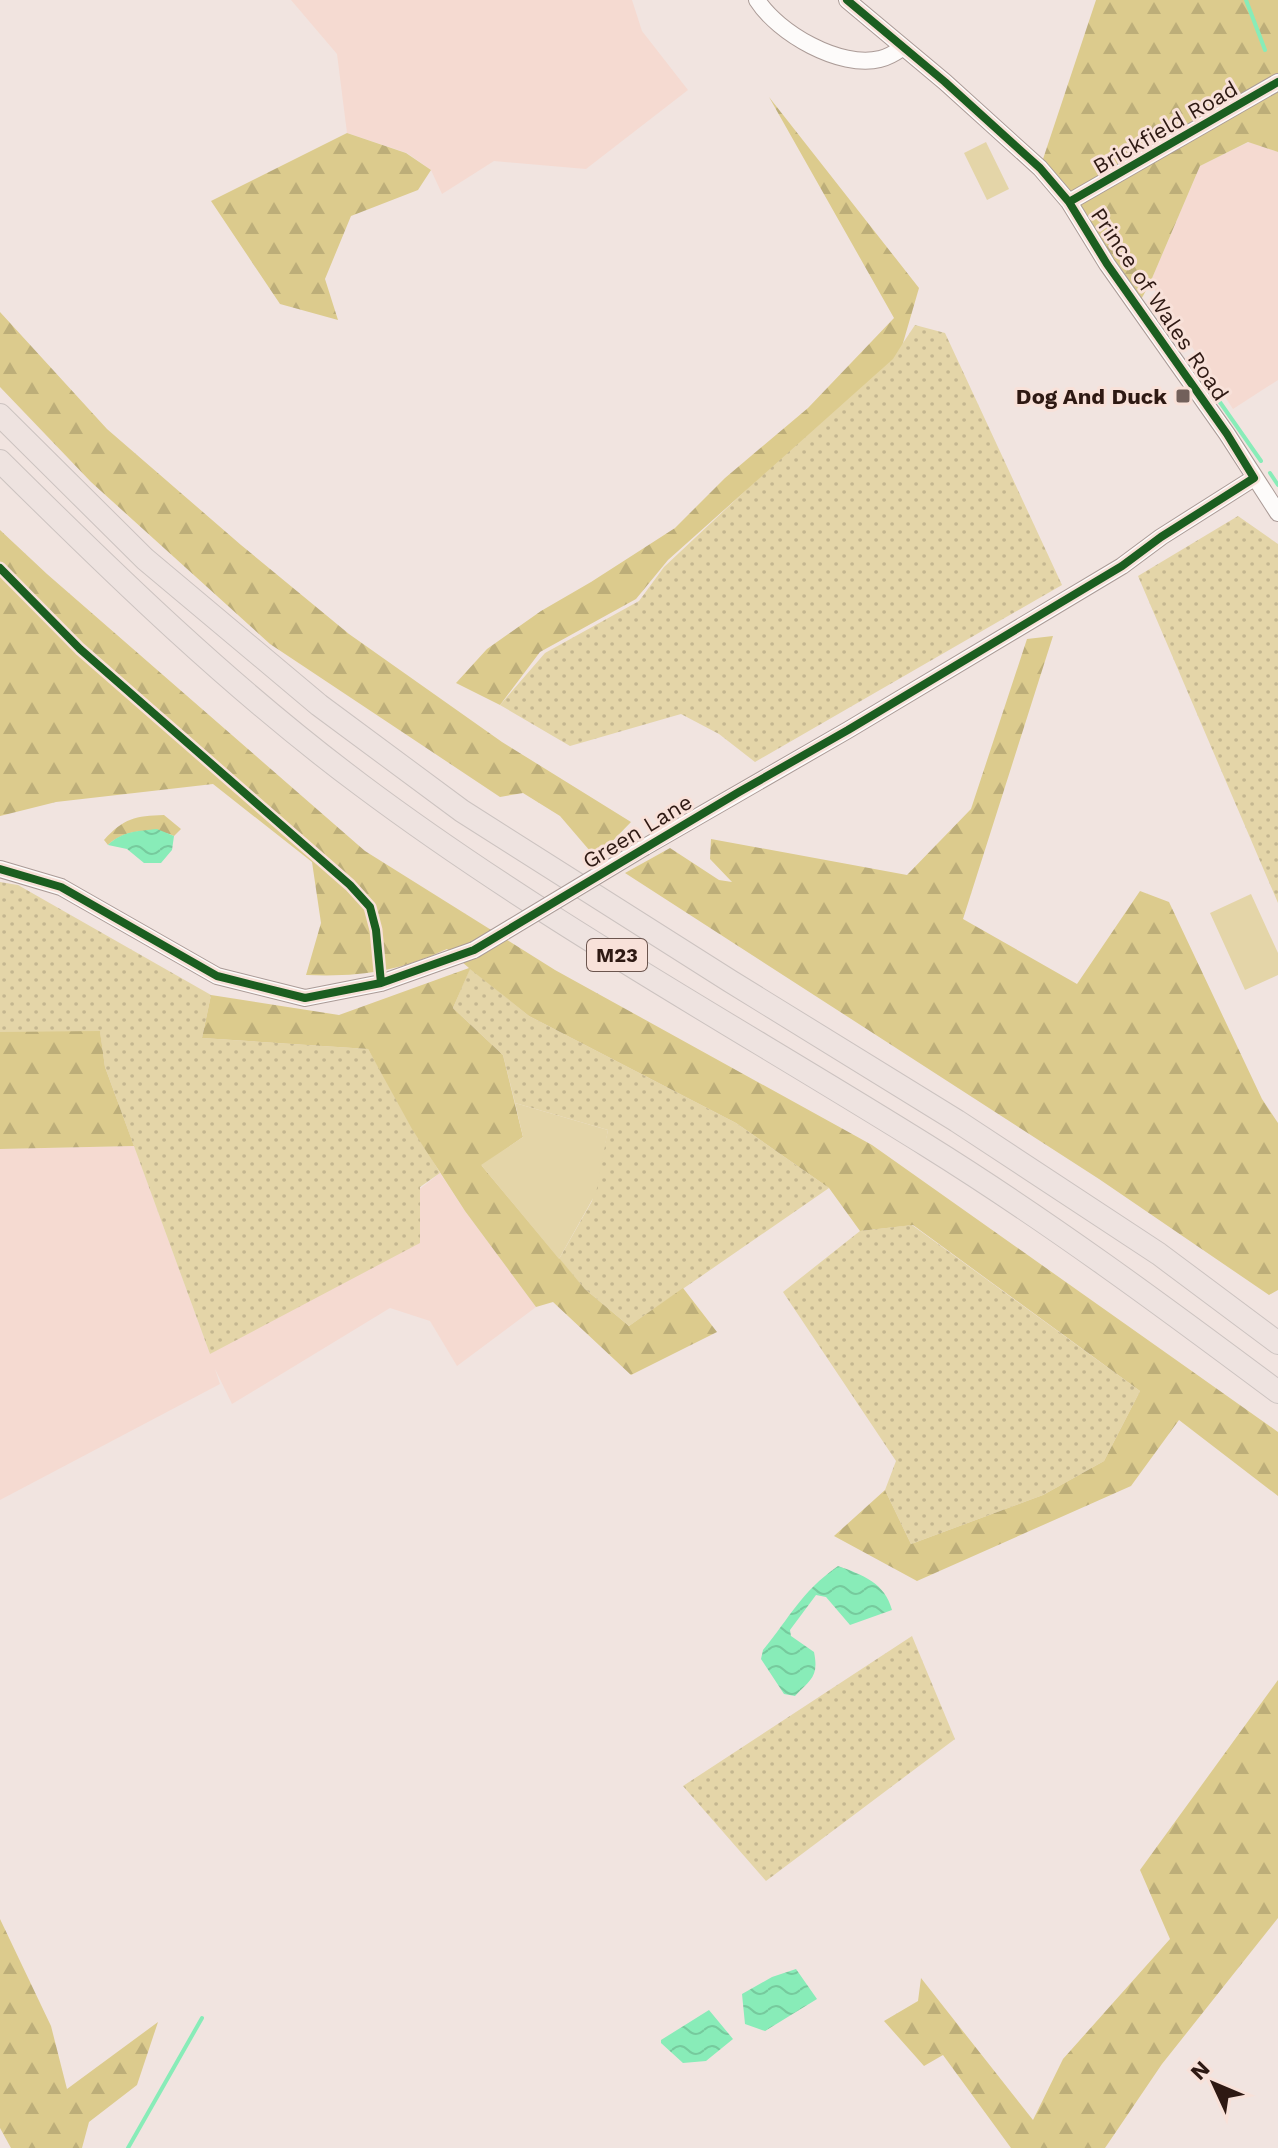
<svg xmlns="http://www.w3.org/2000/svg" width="1278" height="2148" font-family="'Work Sans',sans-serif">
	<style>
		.built { fill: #f5dad1 }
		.grass { fill: url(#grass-dots) }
		.forest { fill: url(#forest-firs) }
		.garden { fill: #e4d5a8 }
		.water { fill: url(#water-waves) }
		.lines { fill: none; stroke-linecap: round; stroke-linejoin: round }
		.stream { stroke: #88ecb8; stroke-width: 4 }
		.minor-casing { stroke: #ab9b97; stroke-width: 18 }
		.highway-casing { stroke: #ccc3c0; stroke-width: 24 }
		.minor { stroke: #fdfbfa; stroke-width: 16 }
		.highway { stroke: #eee3e0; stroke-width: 22 }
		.minor-bridge-casing { stroke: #ab9b97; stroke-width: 18; stroke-linecap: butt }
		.minor-bridge { stroke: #fdfbfa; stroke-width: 16 }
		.cycleway-casing { stroke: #f8e1d9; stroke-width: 13 }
		.cycleway { stroke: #1b5e20; stroke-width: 8 }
		.poi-dot { fill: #72605b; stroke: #f8e1d9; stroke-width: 3 }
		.labels { text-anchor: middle; stroke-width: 6; stroke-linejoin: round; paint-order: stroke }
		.shield { fill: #f8e1d9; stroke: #6b554e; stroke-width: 2 }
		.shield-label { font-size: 20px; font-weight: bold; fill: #2e1913 }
		.street-label { font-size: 22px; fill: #2e1913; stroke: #f8e1d9 }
		.poi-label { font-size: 22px; font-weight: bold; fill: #2e1913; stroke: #f8e1d9; text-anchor: end }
	</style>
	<defs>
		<pattern id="grass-dots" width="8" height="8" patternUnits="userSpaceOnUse" patternTransform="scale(2)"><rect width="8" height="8" fill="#e4d5a8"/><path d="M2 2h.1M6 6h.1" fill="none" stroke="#c4b690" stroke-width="1.8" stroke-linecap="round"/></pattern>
		<pattern id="forest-firs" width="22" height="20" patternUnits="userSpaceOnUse" patternTransform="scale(2)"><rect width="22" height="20" fill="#dccb8d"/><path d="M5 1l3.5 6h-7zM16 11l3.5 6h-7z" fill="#bdae79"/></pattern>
		<pattern id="water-waves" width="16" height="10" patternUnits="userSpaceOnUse" patternTransform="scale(2)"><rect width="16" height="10" fill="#88ecb8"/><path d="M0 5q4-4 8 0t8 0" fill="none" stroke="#76ca9d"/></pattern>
	</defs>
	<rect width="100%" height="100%" fill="#f1e4e0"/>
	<path class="built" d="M291,0H632L642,31L688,90L586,169L494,161L442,194L431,170L407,153L347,133L337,54Z
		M1249,142L1278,152V380L1233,409L1150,283L1200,166Z
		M134,1146L210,1354L440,1173L465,1211L536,1307L457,1366L430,1321L390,1308L232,1404L215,1369L220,1384L0,1500V1149Z"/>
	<path class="grass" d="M915,325L945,333L1062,585L755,762L719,734L681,714L570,746L500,705L545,653L639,601L664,567L903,343Z
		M1238,516L1278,544V903L1138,576Z
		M0,882L18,885L211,995L202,1038L368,1049L440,1173L420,1187V1243L210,1354L105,1067L100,1032H0Z
		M470,968L529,1016L736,1123L829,1188L629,1326L585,1289L559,1259L592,1201L608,1130L515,1103L503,1055L453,1008Z
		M912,1225L1140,1391L1104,1461L1043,1495L911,1544L885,1490L896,1461L783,1292L860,1231Z
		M912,1636L955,1739L766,1881L683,1786Z"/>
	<path class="forest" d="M1096,0H1278V152L1248,142L1200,166L1150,283L1137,307L1040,168Z
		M769,97L919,288L903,343L893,359L668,560L636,599L540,652L500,705L456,683L487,649L541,611L591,582L675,528L725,478L808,408L894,318Z
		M347,133L406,153L431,170L418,190L351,216L325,279L338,320L280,304L211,201Z
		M0,312L107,429L241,545L349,634L502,742L631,822L596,858L560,816L523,793L500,797L270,644L91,482L0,387Z
		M0,530L47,574L365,851L555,970L872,1145L1278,1432V1496L1179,1420L1131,1486L917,1581L834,1536L885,1490L911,1544L1043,1495L1104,1461L1140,1391L913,1225L860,1231L829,1188L736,1123L529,1016L470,969L453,1008L503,1055L523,1137L482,1166L585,1289L629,1326L683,1288L717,1332L631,1375L553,1302L536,1307L465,1211L412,1129L368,1049L202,1038L211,995L339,1015L469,968L447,949C397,972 360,977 306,975L321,923L312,862L213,784L56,802L0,816Z
		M1053,636L963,919L1077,984L1140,891L1169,902L1262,1099L1278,1123V1290L1269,1295L1099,1179L625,873L670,848L719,880L732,882L710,859L711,839L907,875L971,809L1027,639Z
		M164,815L181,829L174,836C155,828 124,829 108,845L104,840C124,818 135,816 164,815Z
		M100,1031L105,1067L134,1146L0,1149V1032Z
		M1278,1680V1918L1162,2064L1105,2148H1011L943,2055L924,2066L884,2021L918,2001L921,1978L1033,2120L1063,2059L1170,1939L1140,1870Z
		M0,1919L51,2026L67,2089L158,2022L137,2085L89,2122L82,2148H11L0,2128Z"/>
	<path class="garden" d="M986,142L1009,189L987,200L964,153Z
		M1251,894L1278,953V975L1245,990L1210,913Z
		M515,1103L608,1130L596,1193L559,1259L481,1165L523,1137Z"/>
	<path class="water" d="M157,829L174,836L172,850L161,863H144L127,849L108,845C122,831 139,831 157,829Z
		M838,1566C863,1575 885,1583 892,1610L850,1625L826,1597L816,1595L790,1630L791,1636L814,1652C819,1677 811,1679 795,1696L784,1694L761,1659L763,1650C791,1616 800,1593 838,1566Z
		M796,1969L817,1999L765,2031L745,2024L742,1994L772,1977Z
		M709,2010L733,2039L706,2061L683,2063L661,2043V2040Z"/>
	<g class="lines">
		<path class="stream" d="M1246,0L1265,50
			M1210,388L1261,461
			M1270,473L1278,485
			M128,2148L202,2018"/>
		<g class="minor-casing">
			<path id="minor" d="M757,0C778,33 840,69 880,59C889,57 895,53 902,48
				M847,0L945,82L1040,168L1069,202L1107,264L1227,434L1278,513
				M1069,202L1278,82
				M645,847L848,730L1122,566L1161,537L1254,478
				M0,869L61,887L217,976L305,998L381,983L474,950"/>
		</g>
		<g class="highway-casing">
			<path id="highway" d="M0,415L145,559L319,705L462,811L730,981L957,1121L1159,1254L1278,1343
				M0,461C115,575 231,688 361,785C540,919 737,1027 926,1145C1048,1221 1163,1306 1278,1392"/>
		</g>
		<use href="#minor" class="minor"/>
		<use href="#highway" class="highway"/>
		<g class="minor-bridge-casing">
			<path id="minor-bridge" d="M474,950L645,847"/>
		</g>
		<use href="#minor-bridge" class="minor-bridge"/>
		<g class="cycleway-casing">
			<path id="cycleway" d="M1069,202L1278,82
				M0,568L80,649L350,885L370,907L376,930L381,983
				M0,869L61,887L217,976L305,998L381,983L474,950L739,792L848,730L1122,566L1161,537L1254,478L1227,434L1107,264L1069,202L1040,168L945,82L847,0"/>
		</g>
		<use href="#cycleway" class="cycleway"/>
	</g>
	<rect class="poi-dot" x="1175" y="388" width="16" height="16" rx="4"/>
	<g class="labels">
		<rect class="shield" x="587" y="939" width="60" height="32" rx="6"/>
		<g class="shield-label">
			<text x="617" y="962">M23</text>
		</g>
		<g class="street-label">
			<text transform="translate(1165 127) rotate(-30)" y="8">Brickfield Road</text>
			<text transform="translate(1160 304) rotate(56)" y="8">Prince of Wales Road</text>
			<text transform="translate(637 831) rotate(-31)" y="8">Green Lane</text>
		</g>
		<g class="poi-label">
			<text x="1167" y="404">Dog And Duck</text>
		</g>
	</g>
	<g transform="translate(1214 2084) rotate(314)" stroke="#f8e1d9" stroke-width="6" paint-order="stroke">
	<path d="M0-6L14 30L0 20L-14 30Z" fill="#2e1913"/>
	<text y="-12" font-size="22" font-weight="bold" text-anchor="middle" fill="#2e1913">N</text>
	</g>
</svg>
